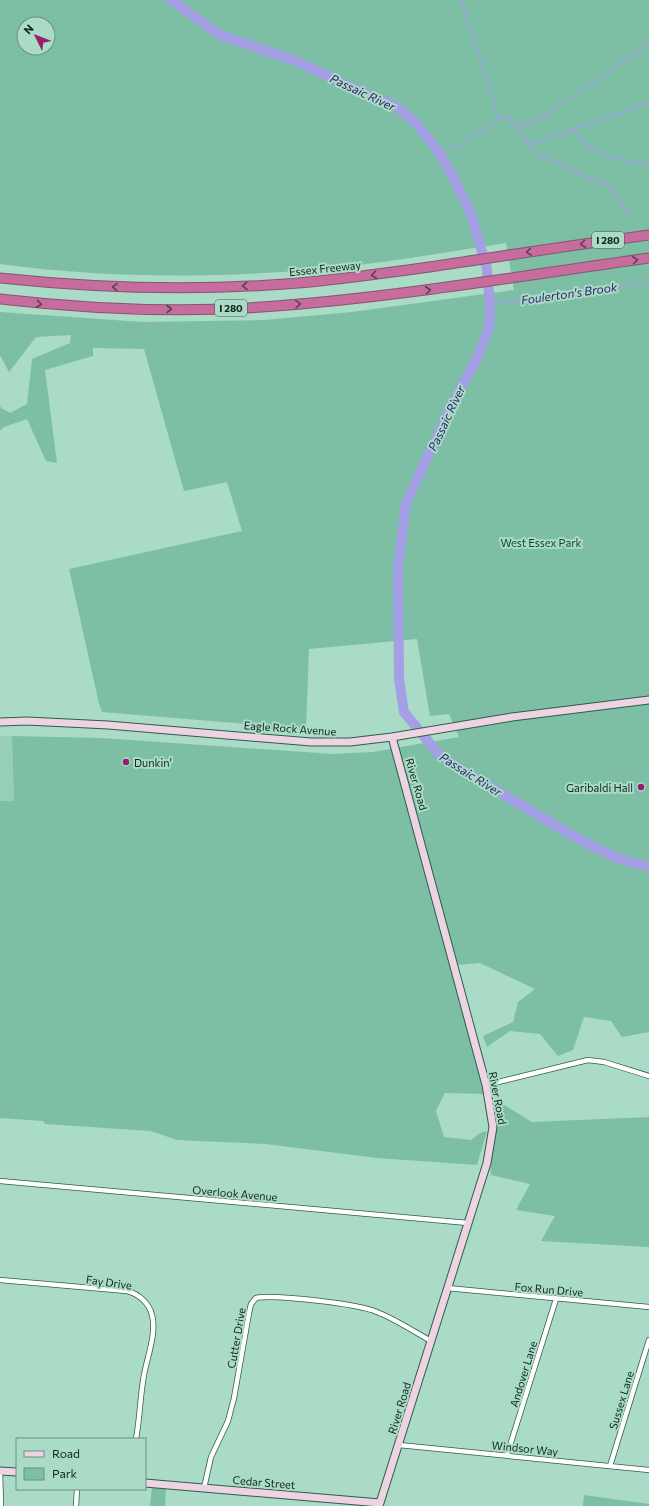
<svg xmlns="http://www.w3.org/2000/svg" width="649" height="1506" font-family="Commissioner,sans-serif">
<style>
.built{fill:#96cfb8}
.green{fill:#7cbfa5;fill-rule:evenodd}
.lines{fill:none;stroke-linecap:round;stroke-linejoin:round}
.stream{stroke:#a59fe5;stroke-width:1.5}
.river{stroke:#a59fe5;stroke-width:10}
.street-casing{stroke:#2d5c4b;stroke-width:6}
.secondary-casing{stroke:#2d5c4b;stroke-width:9}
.highway-casing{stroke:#875471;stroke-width:11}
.street{stroke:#fff;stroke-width:4.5}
.secondary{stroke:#eed3e2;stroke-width:7}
.highway{stroke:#c66d9d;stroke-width:9}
.oneway{stroke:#5a4251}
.poi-dot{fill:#9d1b6e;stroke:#a9dbc6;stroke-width:1.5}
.labels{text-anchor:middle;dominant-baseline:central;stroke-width:4;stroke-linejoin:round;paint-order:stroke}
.shield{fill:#a9dbc6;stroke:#3f5c50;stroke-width:1}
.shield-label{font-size:10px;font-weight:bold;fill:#12251e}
.street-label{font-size:11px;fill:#12251e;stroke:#a9dbc6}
.park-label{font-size:11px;fill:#163f31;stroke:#a9dbc6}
.poi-label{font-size:11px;fill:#12251e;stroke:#a9dbc6;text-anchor:start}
.water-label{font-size:12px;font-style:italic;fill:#311d6d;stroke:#a9dbc6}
</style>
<rect width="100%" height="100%" fill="#a9dbc6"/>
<!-- built -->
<path class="built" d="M 0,736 L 12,736 L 14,802 L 0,801 Z"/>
<!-- green -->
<path class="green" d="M 0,0 L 649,0 L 649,1032 L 622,1037 L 611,1021 L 584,1017 L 573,1050 L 558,1056 L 540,1034 L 510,1031 L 487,1047 L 483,1036 L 513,1022 L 518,1002 L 535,989 L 480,963 L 456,965 L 490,1094 L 445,1093 L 436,1111 L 444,1137 L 471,1140 L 480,1133 L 487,1131 L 477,1165 L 377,1158 L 266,1144 L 177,1140 L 151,1131 L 45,1124 L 43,1121 L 0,1118 L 0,801 L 14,801 L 12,736 L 101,738 L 333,754 L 373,752 L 459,737 L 449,714 L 430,716 L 417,639 L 309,649 L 306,729 L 102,712 L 99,704 L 69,569 L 242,531 L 227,482 L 184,491 L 144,349 L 93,348 L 93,356 L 45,370 L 57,463 L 46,461 L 27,419 L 4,427 L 0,431 L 0,405 L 1,408 L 10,413 L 27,404 L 32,359 L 70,343 L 71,335 L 36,337 L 9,372 L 0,355 L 0,312 L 142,322 L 264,320 L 352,312 L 514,290 L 506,243 C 448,252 390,262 332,268 C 222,278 110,279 0,264 ZM 24,24 L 48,24 L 48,48 L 24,48 Z
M 496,1100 L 532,1122 L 649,1117 L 649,1247 L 541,1241 L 555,1216 L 516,1210 L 530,1184 L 491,1175 L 490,1164 Z
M 152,1487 L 166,1488 L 165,1506 L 150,1506 Z
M 584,1495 L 649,1504 L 649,1506 L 583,1506 Z"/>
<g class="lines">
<!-- stream -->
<path class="stream" d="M 461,0 L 499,118
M 517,127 L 538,119 L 559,106 L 649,44
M 574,130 C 596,159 616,157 649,165
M 528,145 L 649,103
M 438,151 L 459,146 L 503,116 L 509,117 L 532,150 L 543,158 L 558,163 L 586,177 L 606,183 L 632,217
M 490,305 L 578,290 L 649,282"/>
<!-- river -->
<path class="river" d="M 171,0 L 220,35 L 296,61 L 359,91 L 396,106 L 416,123 L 438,151 L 456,182 L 472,217 L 487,269 L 490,305 L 489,328 L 476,360 L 455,398 L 406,503 L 398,568 L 399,679 L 404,712 L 441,757 L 573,836 L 619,859 L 649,867"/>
<defs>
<path id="street" d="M 486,1085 L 588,1060 L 604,1062 L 649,1076
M 0,1181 L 468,1223
M 0,1280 L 127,1291 C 139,1294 149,1303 152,1315 C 157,1332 147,1358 144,1375 C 140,1396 140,1418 136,1439
M 447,1288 L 649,1307
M 399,1445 L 649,1470
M 507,1455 L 556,1299
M 610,1466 L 649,1340
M 0,1471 L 1,1506
M 204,1488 L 211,1457 L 228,1421 L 234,1398 L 249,1313 L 251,1304 L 256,1298 C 274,1294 359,1304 377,1312 C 395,1319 413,1331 431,1341
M 76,1506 L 77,1489"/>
<path id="secondary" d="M 0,722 L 27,721 L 108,725 L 311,742 L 350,742 L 392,737 L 512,717 L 649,700
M 0,1471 L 17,1472
M 145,1483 L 380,1503
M 379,1506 L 487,1163 L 493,1127 L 486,1085 L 392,737"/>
<path id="highway" d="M 0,278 C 95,288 190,291 285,284 C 331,281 376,274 422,268 C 497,257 573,245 649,235
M 0,299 C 87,309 174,313 262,307 C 392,298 520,276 649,258"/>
</defs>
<!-- street casing -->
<use href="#street" class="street-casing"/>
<!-- secondary casing -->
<use href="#secondary" class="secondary-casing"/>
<!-- highway casing -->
<use href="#highway" class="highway-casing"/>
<!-- street -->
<use href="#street" class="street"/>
<!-- secondary -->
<use href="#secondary" class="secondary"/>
<!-- highway -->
<use href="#highway" class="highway"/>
</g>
<!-- one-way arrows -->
<defs><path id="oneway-chevron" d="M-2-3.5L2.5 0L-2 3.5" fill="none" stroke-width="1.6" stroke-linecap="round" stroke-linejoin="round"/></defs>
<g class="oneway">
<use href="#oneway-chevron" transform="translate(583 244) rotate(172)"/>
<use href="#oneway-chevron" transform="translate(529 252) rotate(171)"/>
<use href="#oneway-chevron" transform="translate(635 260) rotate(-8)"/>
<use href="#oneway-chevron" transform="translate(374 275) rotate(173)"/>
<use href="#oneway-chevron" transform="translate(245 286) rotate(177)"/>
<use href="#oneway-chevron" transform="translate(115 287) rotate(-178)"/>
<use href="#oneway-chevron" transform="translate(428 290) rotate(-7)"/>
<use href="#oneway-chevron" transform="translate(39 304) rotate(6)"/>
<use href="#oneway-chevron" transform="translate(298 304) rotate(-4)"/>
<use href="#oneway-chevron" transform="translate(169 309)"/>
</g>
<!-- markers -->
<g class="poi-dot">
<circle cx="126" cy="762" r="4"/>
<circle cx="641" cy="787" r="4"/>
</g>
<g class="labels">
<!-- shield labels -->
<g class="shield">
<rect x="592" y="232" width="32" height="16" rx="3"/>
<rect x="215" y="300" width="32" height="16" rx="3"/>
</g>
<g class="shield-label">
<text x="608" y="240">I 280</text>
<text x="231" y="308">I 280</text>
</g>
<!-- street labels -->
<g class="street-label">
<text transform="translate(325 268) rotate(-6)">Essex Freeway</text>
<text transform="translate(290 728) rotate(4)">Eagle Rock Avenue</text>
<text transform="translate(417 784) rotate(74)">River Road</text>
<text transform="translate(498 1098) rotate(79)">River Road</text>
<text transform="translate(235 1193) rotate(5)">Overlook Avenue</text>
<text transform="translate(109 1282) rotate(8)">Fay Drive</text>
<text transform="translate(549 1289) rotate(5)">Fox Run Drive</text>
<text transform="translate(236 1338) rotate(-80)">Cutter Drive</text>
<text transform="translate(523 1374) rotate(-73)">Andover Lane</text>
<text transform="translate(621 1400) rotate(-73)">Sussex Lane</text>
<text transform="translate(399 1408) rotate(-73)">River Road</text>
<text transform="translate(525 1448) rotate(6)">Windsor Way</text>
<text transform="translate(264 1482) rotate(5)">Cedar Street</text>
</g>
<!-- park labels -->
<g class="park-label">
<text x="541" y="542">West Essex Park</text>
</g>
<!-- poi labels -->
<g class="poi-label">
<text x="134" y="762">Dunkin'</text>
<text x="633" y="787" text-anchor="end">Garibaldi Hall</text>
</g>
<!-- water labels -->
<g class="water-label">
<text transform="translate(363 92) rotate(25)">Passaic River</text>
<text transform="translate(569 293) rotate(-8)">Foulerton's Brook</text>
<text transform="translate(446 418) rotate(-65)">Passaic River</text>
<text transform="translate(471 774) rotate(32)">Passaic River</text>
</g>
</g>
<!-- legend -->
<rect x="16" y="1438" width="130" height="52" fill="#a9dbc6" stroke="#6d9283"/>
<rect x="24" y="1451" width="20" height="6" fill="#eed3e2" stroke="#6d9283"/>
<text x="52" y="1458" font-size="12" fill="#12251e">Road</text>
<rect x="24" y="1468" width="20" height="12" fill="#7cbfa5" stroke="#6d9283"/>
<text x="52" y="1478" font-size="12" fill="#12251e">Park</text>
<!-- north arrow -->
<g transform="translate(36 36) rotate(313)"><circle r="19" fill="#a9dbc6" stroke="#6d9283"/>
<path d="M0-3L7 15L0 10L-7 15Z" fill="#9d1b6e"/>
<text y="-6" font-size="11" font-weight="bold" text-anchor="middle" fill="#12251e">N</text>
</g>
</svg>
